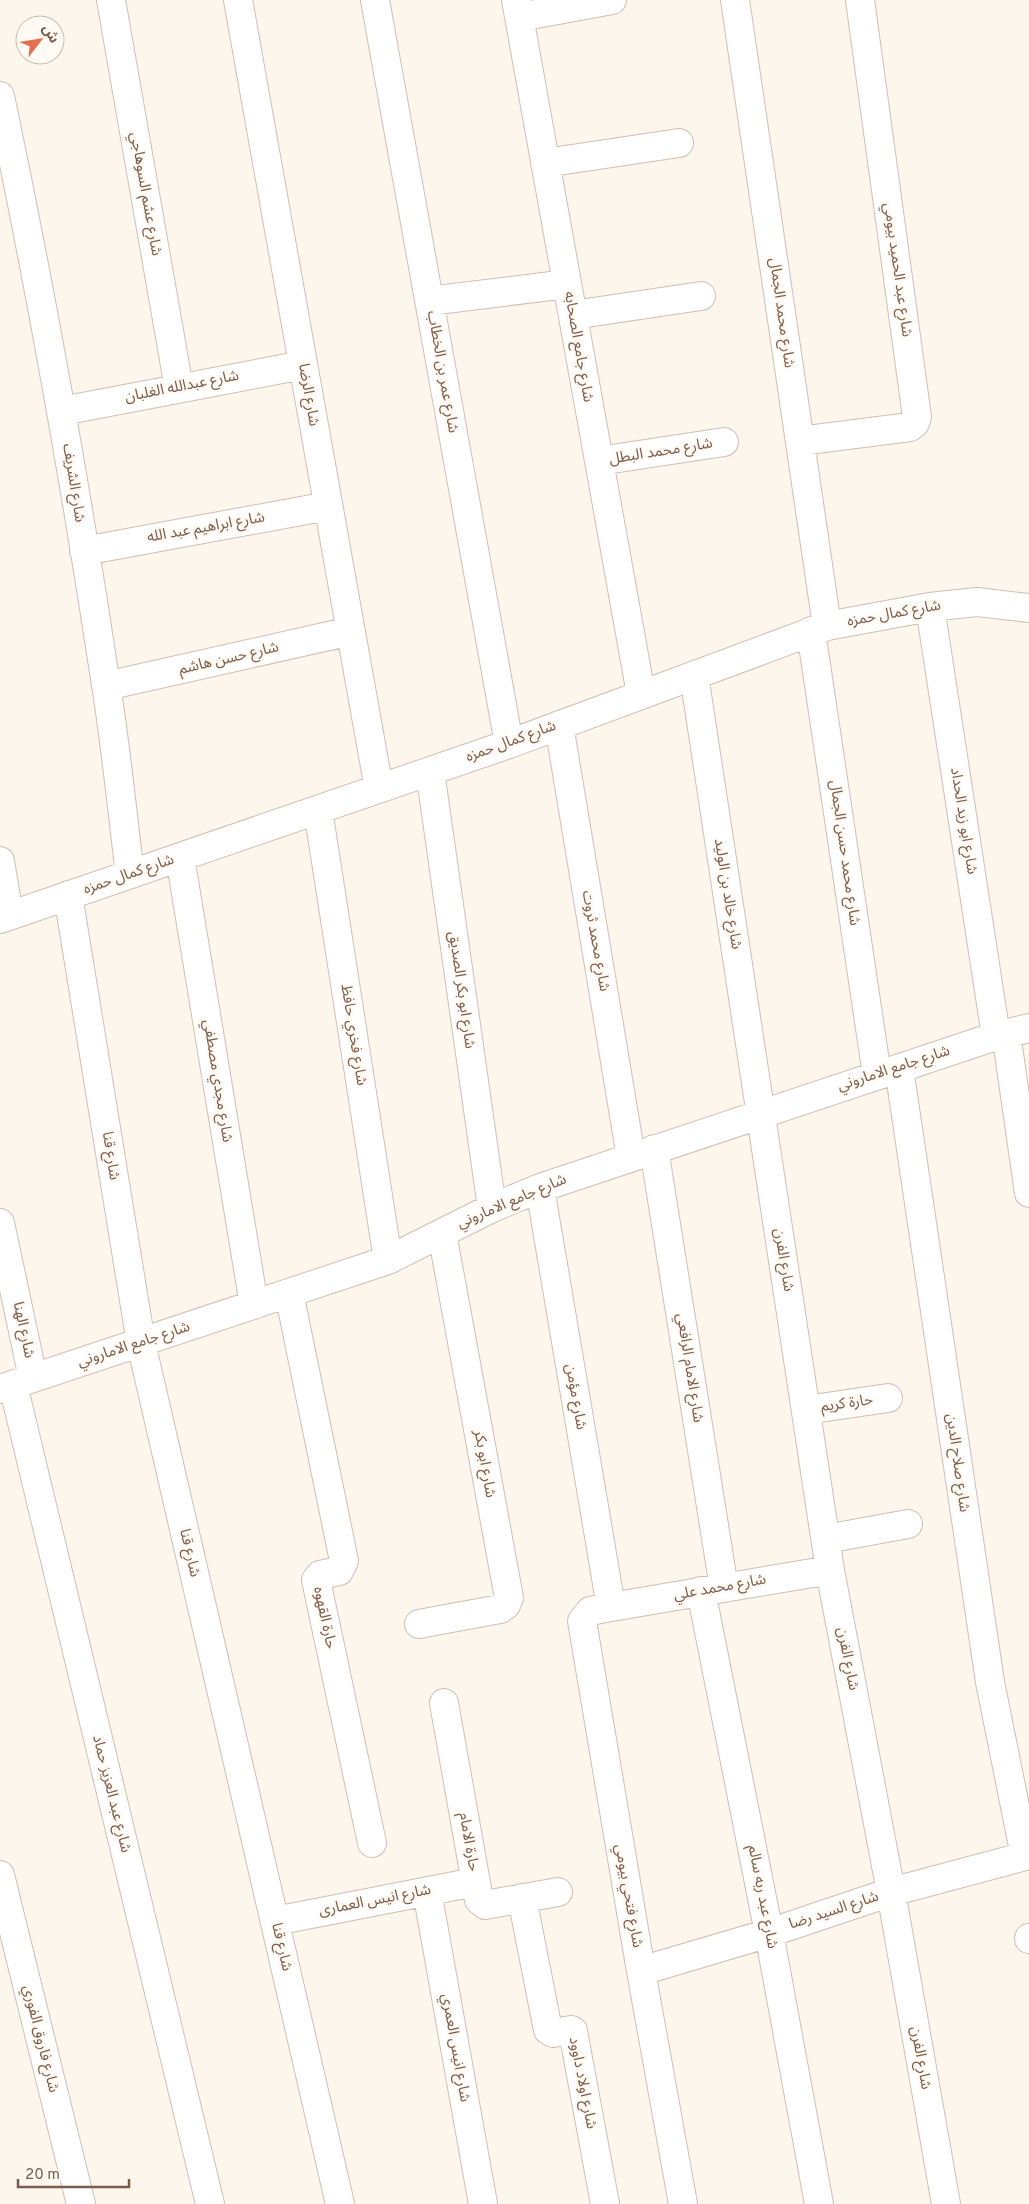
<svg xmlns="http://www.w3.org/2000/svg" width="1029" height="2204" font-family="Overpass,'Noto Sans Arabic',sans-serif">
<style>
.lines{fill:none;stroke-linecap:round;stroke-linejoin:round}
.minor-casing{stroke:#d1beb0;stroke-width:30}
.minor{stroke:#fff;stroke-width:28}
.labels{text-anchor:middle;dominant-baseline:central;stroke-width:5;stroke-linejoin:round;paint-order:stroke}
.street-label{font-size:15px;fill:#7a5c4d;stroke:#fffaf3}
</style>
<rect width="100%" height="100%" fill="#fdf6ec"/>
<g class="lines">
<defs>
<path id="minor" d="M 111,0 L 179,388
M 238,0 L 379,789
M 375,0 L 509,744
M 516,0 L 641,694
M 735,0 L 827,626
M 520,17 L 612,0
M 0,96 C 41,291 76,487 106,685 C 116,747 122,811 130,874
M 545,163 L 679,143
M 429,301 L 567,284
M 573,315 L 701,296
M 62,411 L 303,365
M 800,441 L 910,427 L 915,423 L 917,417 L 860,0
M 599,461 L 724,442
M 84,551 L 328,506
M 930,607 L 996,1036
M 811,631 L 877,1075
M 694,675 L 830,1570 L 891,1892 L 946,2204
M 106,686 L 351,631
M 559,725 L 631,1157
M 430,771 L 492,1208
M 318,810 L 388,1260
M 180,857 L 254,1305
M 0,861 L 9,916
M 68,895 L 141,1343 L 340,2204
M 0,919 L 509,744 L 827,626 L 930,607 L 977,602 L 1029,608
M 1006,1033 L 1029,1193
M 899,1068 L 990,1682 L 1025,1856
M 654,1149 L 724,1588
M 540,1188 L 611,1607
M 0,1223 L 33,1378
M 289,1293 L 344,1561 L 339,1571 L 320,1575 L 316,1580 L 372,1843
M 13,1385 L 210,2204
M 0,1389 L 388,1260 L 492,1208 L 540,1188 L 996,1036 L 1029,1028
M 806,1410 L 888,1398
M 826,1539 L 908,1524
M 701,1591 L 769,1933 L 819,2204
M 419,1624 L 500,1609 L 506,1605 L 509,1598 L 442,1233
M 444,1703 L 479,1900 L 485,1905 L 558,1892
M 0,1875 L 81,2204
M 427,1891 L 483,2204
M 522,1898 L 548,2030 L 553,2033 L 571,2030 L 573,2031 L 605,2204
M 275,1921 L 475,1882
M 1029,1938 L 1029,1939
M 641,1971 L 769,1933 L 891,1892 L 1029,1855
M 683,2204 L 641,1971 L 582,1621 L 590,1611 L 611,1607 L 830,1570"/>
</defs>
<!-- minor casing -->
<use href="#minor" class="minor-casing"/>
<!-- minor -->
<use href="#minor" class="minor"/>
</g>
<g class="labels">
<!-- street labels -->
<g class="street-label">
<text transform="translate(145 194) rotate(80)">شارع عشم السوهاجي</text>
<text transform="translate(897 270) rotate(82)">شارع عبد الحميد بيومي</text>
<text transform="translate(781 313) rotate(82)">شارع محمد الجمال</text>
<text transform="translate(578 347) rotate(80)">شارع جامع الصحابه</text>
<text transform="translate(442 372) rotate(80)">شارع عمر بن الخطاب</text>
<text transform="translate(182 387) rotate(-11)">شارع عبدالله الغلبان</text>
<text transform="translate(308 395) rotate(80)">شارع الرضا</text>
<text transform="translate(661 452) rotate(-9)">شارع محمد البطل</text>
<text transform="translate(73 483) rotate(81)">شارع الشريف</text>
<text transform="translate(206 528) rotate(-10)">شارع ابراهيم عبد الله</text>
<text transform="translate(894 614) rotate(-10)">شارع كمال حمزه</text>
<text transform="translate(229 659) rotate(-13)">شارع حسن هاشم</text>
<text transform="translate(511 742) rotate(-20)">شارع كمال حمزه</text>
<text transform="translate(963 821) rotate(81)">شارع ابو زيد الحداد</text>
<text transform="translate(844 853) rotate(82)">شارع محمد حسن الجمال</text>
<text transform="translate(129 875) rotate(-19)">شارع كمال حمزه</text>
<text transform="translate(727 894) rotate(81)">شارع خالد بن الوليد</text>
<text transform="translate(595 941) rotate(80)">شارع محمد ثروت</text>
<text transform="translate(461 990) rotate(82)">شارع ابو بكر الصديق</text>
<text transform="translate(353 1035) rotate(81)">شارع فخري حافظ</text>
<text transform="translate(894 1069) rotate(-18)">شارع جامع الاماروني</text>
<text transform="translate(217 1081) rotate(81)">شارع مجدي مصطفي</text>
<text transform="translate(110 1156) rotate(81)">شارع قنا</text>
<text transform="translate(512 1202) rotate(-23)">شارع جامع الاماروني</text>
<text transform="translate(783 1260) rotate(81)">شارع الفرن</text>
<text transform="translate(23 1330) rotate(78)">شارع الهنا</text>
<text transform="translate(134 1345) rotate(-18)">شارع جامع الاماروني</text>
<text transform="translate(689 1368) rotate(81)">شارع الامام الرافعي</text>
<text transform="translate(575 1397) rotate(80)">شارع مؤمن</text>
<text transform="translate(847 1404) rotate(-8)">حارة كريم</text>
<text transform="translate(957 1463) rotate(82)">شارع صلاح الدين</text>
<text transform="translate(484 1464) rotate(80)">شارع ابو بكر</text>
<text transform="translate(189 1553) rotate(77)">شارع قنا</text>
<text transform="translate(720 1588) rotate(-10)">شارع محمد علي</text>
<text transform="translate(324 1618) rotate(78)">حارة القهوه</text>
<text transform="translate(847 1659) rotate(79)">شارع الفرن</text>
<text transform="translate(111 1794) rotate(76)">شارع عبد العزيز حماد</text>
<text transform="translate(468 1842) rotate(80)">حارة الامام</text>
<text transform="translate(628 1896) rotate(80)">شارع فتحي بيومي</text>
<text transform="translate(762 1897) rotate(79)">شارع عبد ربه سالم</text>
<text transform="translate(375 1901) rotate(-11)">شارع انيس العمارى</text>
<text transform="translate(834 1911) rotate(-18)">شارع السيد رضا</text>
<text transform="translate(281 1947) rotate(77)">شارع قنا</text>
<text transform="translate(40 2039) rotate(76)">شارع فاروق الفوري</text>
<text transform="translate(455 2048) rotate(80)">شارع انيس العمري</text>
<text transform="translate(920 2058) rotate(80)">شارع الفرن</text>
<text transform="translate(582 2083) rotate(79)">شارع اولاد داوود</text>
</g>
</g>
<!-- north arrow -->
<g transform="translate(40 40) rotate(59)"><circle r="24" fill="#fffaf3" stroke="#cabbb1"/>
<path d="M0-4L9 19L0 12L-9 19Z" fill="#e76f51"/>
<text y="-8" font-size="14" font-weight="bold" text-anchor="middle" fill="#7a5c4d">ش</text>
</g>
<!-- scale -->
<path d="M18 2179v8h111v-8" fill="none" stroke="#7a5c4d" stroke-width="2.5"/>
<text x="25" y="2179" font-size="15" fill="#7a5c4d" stroke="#fffaf3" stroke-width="4" paint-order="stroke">20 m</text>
</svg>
